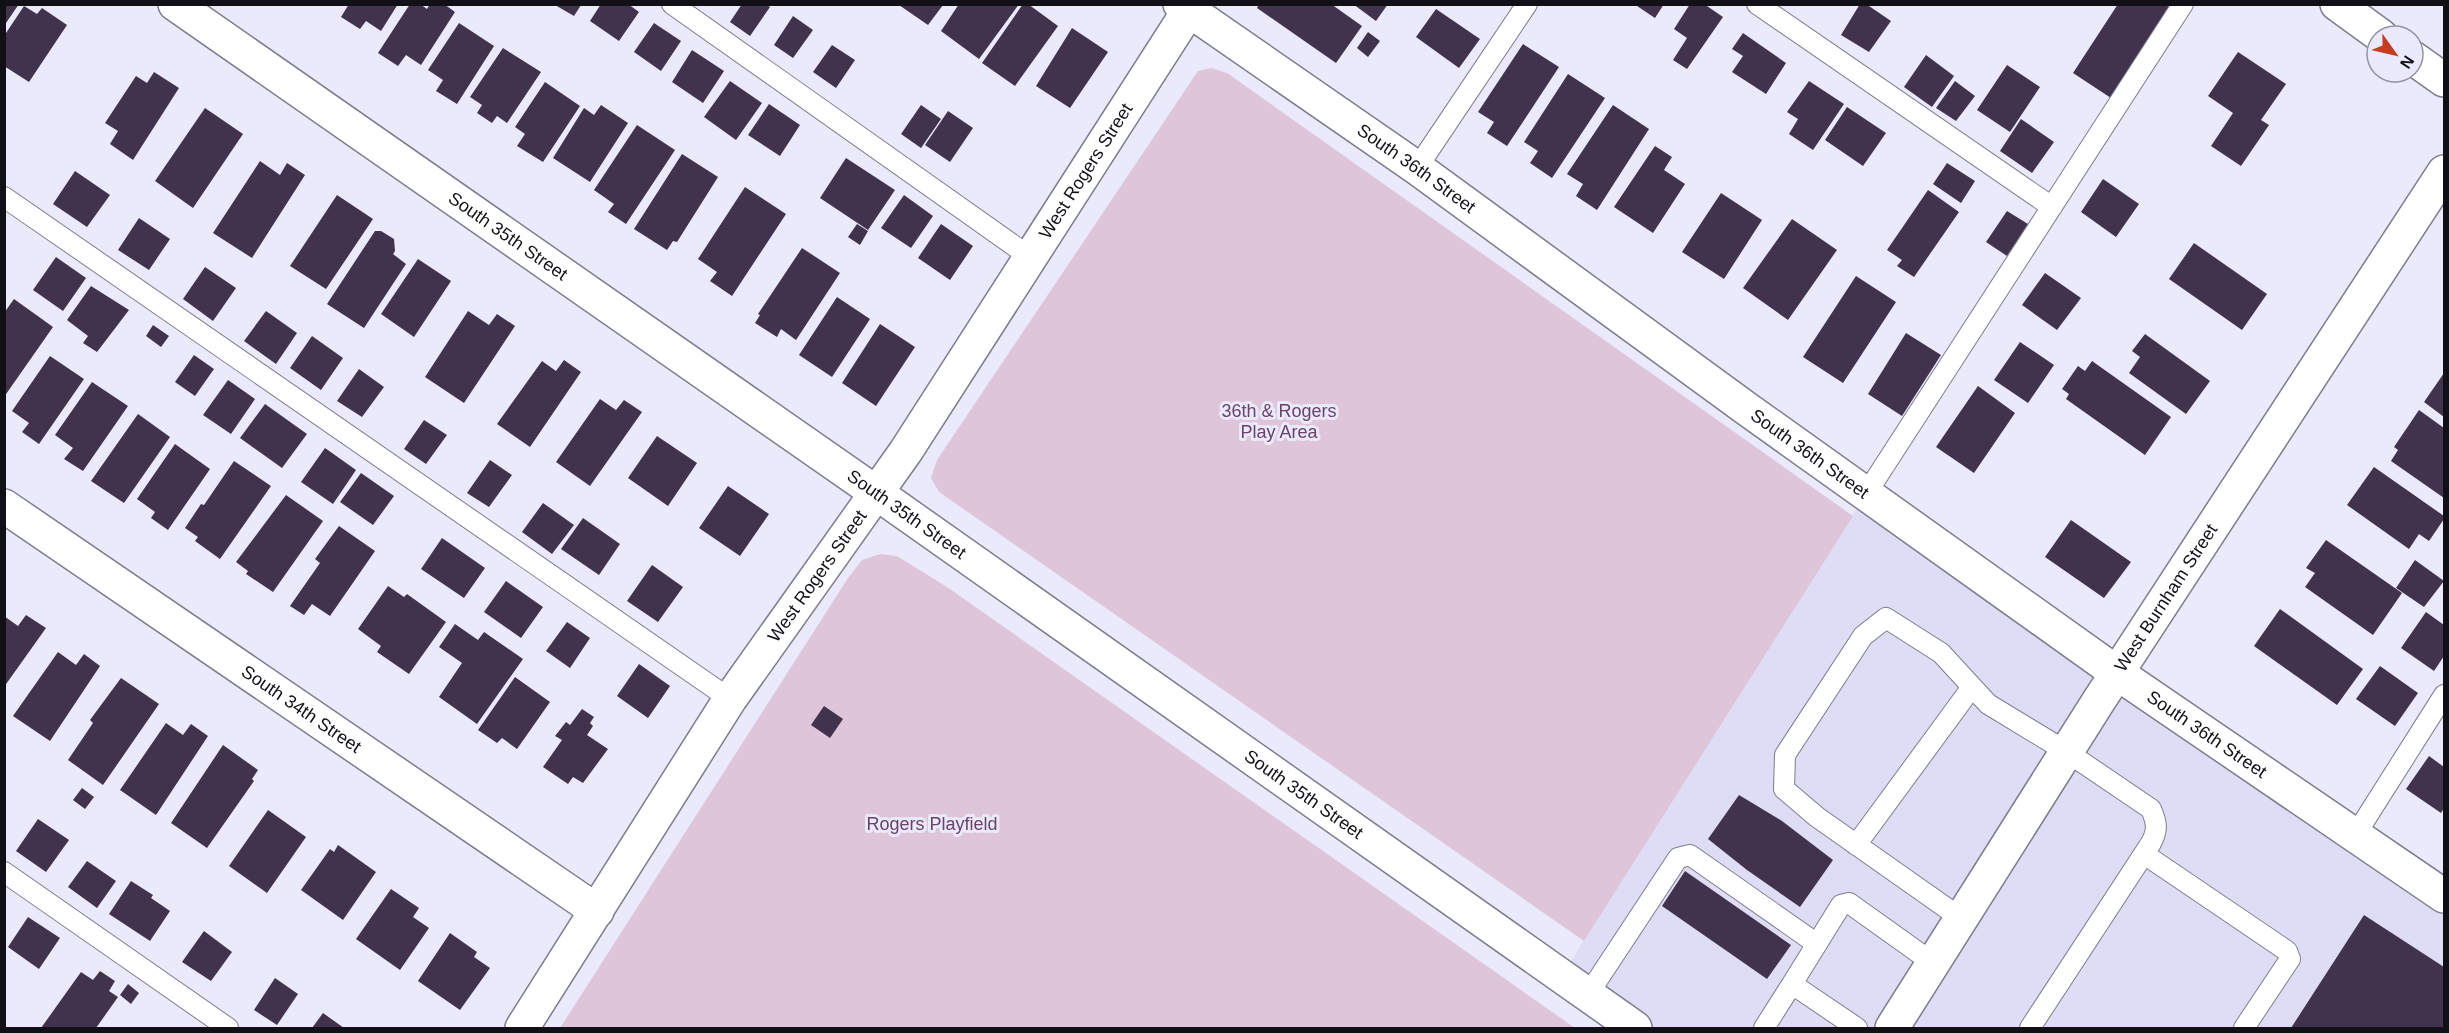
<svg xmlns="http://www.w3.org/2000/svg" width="2449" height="1033" font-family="Arial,sans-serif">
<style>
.built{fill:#deddf5}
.green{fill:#dec5da}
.building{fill:#41334d}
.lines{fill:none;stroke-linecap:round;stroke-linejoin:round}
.lane-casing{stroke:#7d7c8c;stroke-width:22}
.street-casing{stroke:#7d7c8c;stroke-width:36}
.secondary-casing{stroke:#7d7c8c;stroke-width:36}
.lane{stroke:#fff;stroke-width:20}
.street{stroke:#fff;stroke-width:33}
.secondary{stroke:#fff;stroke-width:33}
.labels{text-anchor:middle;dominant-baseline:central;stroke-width:6;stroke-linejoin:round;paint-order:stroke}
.street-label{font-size:18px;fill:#111016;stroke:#ebeafc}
.park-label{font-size:18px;fill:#6b4368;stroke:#ebeafc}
</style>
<rect width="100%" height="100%" fill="#ebeafc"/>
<!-- built -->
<path class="built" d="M 1866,494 L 2444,896 L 2444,1028 L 1635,1028 L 1561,977 Z"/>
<!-- green -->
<path class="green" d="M 1211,68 L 1227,73 L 1853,516 L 1584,941 L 939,492 L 931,478 L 937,460 L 1198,71 Z
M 880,554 L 897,556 L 947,587 L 1575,1028 L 560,1028 L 848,578 L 862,560 Z"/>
<!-- building -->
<path class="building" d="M 4,4 L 19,4 L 4,26 Z
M 349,4 L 398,4 L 381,31 L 366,21 L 360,29 L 341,17 Z
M 410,4 L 420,4 L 427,9 L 430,4 L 444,4 L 455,12 L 421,65 L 406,55 L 398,66 L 378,53 Z
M 601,4 L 628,4 L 639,12 L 619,41 L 590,21 Z
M 742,4 L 766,4 L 770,7 L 750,36 L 730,22 Z
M 959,4 L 1019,4 L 979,59 L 941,31 Z
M 1023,4 L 1028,4 L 1058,26 L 1015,86 L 982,63 Z
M 1259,4 L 1331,4 L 1362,26 L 1336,63 L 1257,8 Z
M 1353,4 L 1388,4 L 1376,21 Z
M 1634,4 L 1664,4 L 1655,18 Z
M 1690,4 L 1704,4 L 1723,17 L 1687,69 L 1673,60 L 1687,38 L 1674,29 Z
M 1860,4 L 1866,4 L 1891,21 L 1869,52 L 1841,35 Z
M 2118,4 L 2171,4 L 2111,98 L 2073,73 Z
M 555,5 L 581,5 L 574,16 Z
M 899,5 L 943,5 L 928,25 Z
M 24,6 L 37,14 L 42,8 L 67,25 L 29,82 L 4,66 L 4,36 Z
M 1436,9 L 1480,39 L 1459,68 L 1416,37 Z
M 793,16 L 813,30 L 793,58 L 774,45 Z
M 459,23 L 494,46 L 457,104 L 436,91 L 443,80 L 428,70 Z
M 654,23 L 681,41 L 661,71 L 634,52 Z
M 1072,28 L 1108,52 L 1070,108 L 1036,86 Z
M 1368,32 L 1380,41 L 1368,57 L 1357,48 Z
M 1743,33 L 1786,63 L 1766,94 L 1732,72 L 1743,56 L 1732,49 Z
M 1523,44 L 1559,67 L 1507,146 L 1487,133 L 1494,122 L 1478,112 Z
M 832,45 L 855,60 L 836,88 L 813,72 Z
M 503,48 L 541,72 L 507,123 L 497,116 L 492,123 L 477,113 L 482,105 L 470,97 Z
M 692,50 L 724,71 L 703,103 L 672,82 Z
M 2238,52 L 2286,84 L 2261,120 L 2269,125 L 2241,166 L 2211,146 L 2233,113 L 2208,96 Z
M 1926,55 L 1954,76 L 1932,107 L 1904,87 Z
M 2007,65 L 2040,87 L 2010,132 L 1977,110 Z
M 154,72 L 179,88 L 133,160 L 110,144 L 118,131 L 105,123 L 136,76 L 147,83 Z
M 1568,74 L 1605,98 L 1552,178 L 1530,163 L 1538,151 L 1524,142 Z
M 730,81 L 762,103 L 736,140 L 704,117 Z
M 1809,81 L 1844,104 L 1813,150 L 1789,134 L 1798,119 L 1787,112 Z
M 1955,81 L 1975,96 L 1956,121 L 1936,108 Z
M 545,82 L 580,106 L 543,162 L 517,146 L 525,134 L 515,127 Z
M 769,104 L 800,125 L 780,156 L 748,135 Z
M 601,105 L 628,123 L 590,182 L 553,158 L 584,108 L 594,115 Z
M 921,105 L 941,119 L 921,148 L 901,134 Z
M 1613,105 L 1649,129 L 1597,210 L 1576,196 L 1583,184 L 1567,174 Z
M 1847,107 L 1886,133 L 1863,166 L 1825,140 Z
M 205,108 L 243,134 L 193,208 L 155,181 Z
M 948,111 L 973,128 L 950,162 L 925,145 Z
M 2021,119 L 2054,142 L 2032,173 L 2000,151 Z
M 637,125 L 675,150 L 626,224 L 608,212 L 614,204 L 594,190 Z
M 1655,146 L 1672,157 L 1664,170 L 1685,184 L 1653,233 L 1614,207 Z
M 682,154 L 718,177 L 677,242 L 673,241 L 667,250 L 634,229 Z
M 846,158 L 895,190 L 868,230 L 820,198 Z
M 260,161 L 280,175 L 287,163 L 305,175 L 252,258 L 213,233 Z
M 1947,163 L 1975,181 L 1961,203 L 1933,184 Z
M 75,171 L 110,195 L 87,227 L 53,204 Z
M 2103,179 L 2139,204 L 2116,237 L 2081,212 Z
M 745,187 L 786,214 L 732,296 L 710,281 L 717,272 L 698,259 Z
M 1928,190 L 1959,212 L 1914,277 L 1897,266 L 1902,260 L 1887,250 Z
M 1721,193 L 1762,220 L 1724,279 L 1682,252 Z
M 337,195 L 373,219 L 326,289 L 290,266 Z
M 904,195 L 933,216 L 911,248 L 881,228 Z
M 2007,211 L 2028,224 L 2007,256 L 1986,242 Z
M 139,218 L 170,239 L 149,270 L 118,250 Z
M 1792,219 L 1837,250 L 1788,320 L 1743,288 Z
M 857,224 L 868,231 L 860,245 L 848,237 Z
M 941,224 L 973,246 L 950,280 L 918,258 Z
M 375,231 L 381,231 L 394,239 L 395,251 L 393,254 L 406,264 L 364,328 L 327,304 Z
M 2194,243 L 2267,294 L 2242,330 L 2169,279 Z
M 802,248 L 840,273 L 796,340 L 781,329 L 777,337 L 755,323 L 760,315 L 758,314 Z
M 56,257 L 86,278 L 63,311 L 33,290 Z
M 418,259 L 451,281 L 414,337 L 381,314 Z
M 205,267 L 236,288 L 213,321 L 183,299 Z
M 2045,273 L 2081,298 L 2057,330 L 2022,305 Z
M 1856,276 L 1896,302 L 1843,383 L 1803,357 Z
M 91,286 L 129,310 L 97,352 L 83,343 L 88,336 L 67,320 Z
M 837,297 L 870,319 L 832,377 L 799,355 Z
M 14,299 L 53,327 L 4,397 L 4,313 Z
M 266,311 L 297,333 L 276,364 L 244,341 Z
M 468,311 L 489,325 L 497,314 L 515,326 L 464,403 L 425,377 Z
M 880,324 L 915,347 L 876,406 L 842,383 Z
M 153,325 L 169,336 L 161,347 L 146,336 Z
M 1906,333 L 1941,355 L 1902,416 L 1868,394 Z
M 2145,334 L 2210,381 L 2186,414 L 2129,373 L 2140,357 L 2132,351 Z
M 312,336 L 343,358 L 321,390 L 290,368 Z
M 2020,342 L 2054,365 L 2028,403 L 1994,380 Z
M 194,355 L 214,369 L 195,396 L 175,382 Z
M 50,356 L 84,379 L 39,444 L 22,432 L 29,423 L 12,411 Z
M 564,360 L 581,372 L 530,447 L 497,424 L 542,361 L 556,371 Z
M 2092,361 L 2171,417 L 2145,455 L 2066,399 L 2069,394 L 2062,389 L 2078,366 L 2085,371 Z
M 359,369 L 384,387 L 362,417 L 337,401 Z
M 2444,373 L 2444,417 L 2424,402 Z
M 228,380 L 255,399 L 231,434 L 203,415 Z
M 92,382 L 128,406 L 83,471 L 64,459 L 73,448 L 55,435 Z
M 1978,386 L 2015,413 L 1974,473 L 1936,447 Z
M 600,399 L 616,410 L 624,400 L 642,412 L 590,486 L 556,462 Z
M 265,404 L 307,434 L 282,468 L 240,438 Z
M 2419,410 L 2444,428 L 2444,498 L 2391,461 L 2398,450 L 2394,447 Z
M 138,414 L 170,437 L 124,503 L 91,481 Z
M 424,420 L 447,435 L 426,464 L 404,449 Z
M 657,436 L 697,463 L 668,506 L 628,478 Z
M 175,444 L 210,469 L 168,530 L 151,518 L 155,512 L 137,499 Z
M 325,448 L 356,470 L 333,504 L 301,482 Z
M 490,460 L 512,475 L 489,507 L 467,493 Z
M 234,461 L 271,486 L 220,559 L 195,541 L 198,537 L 185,528 L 201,504 L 204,505 Z
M 2374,467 L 2444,516 L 2444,519 L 2429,541 L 2419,534 L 2409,549 L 2347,505 Z
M 361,473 L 394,496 L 373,525 L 340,502 Z
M 728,486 L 769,514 L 740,556 L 699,528 Z
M 286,495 L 323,521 L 273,592 L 246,574 L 248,571 L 236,562 Z
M 543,503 L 574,525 L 552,554 L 522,532 Z
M 583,518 L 620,544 L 599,575 L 561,549 Z
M 2071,520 L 2131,562 L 2104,598 L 2045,557 Z
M 339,526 L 375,551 L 330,616 L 312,604 L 304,615 L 290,606 L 320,563 L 315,559 Z
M 442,538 L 485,568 L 464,598 L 421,569 Z
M 2326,540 L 2402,593 L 2373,635 L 2305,587 L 2315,573 L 2306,568 Z
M 2415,560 L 2444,581 L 2424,607 L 2396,588 Z
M 652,565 L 683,587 L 658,622 L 627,601 Z
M 506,581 L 543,607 L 521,638 L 484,612 Z
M 388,586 L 404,597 L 407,594 L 446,622 L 409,674 L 377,652 L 381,646 L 358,629 Z
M 2280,609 L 2363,669 L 2337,705 L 2254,646 Z
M 2426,612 L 2444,625 L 2444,656 L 2434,671 L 2401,648 Z
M 26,615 L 46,628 L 4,687 L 4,616 L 18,626 Z
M 567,622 L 590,638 L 570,668 L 546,651 Z
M 455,624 L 478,640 L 484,632 L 523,659 L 477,724 L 439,697 L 462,663 L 439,647 Z
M 58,652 L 76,665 L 84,654 L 100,666 L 50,741 L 13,716 Z
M 639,664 L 670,686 L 648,718 L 617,696 Z
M 2380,666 L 2418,693 L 2395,726 L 2356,699 Z
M 515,677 L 550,702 L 517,749 L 502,738 L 497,743 L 478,730 Z
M 121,678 L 159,704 L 103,785 L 68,760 L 93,723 L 90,720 Z
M 824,706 L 843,719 L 830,738 L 811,725 Z
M 582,709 L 594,717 L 590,723 L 593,726 L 587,735 L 608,749 L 583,783 L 573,777 L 568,784 L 543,767 L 562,740 L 555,736 L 566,722 L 570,725 Z
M 166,723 L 183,735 L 191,724 L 208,736 L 156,815 L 120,790 Z
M 223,745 L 258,770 L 252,779 L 254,781 L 207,848 L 171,823 Z
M 2429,756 L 2444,767 L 2444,808 L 2441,813 L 2406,789 Z
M 82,788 L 94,797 L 85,809 L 73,800 Z
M 1739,795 L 1782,821 L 1833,860 L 1800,907 L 1747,870 L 1708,839 Z
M 268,810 L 306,837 L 267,893 L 229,866 Z
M 38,819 L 69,840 L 46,872 L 16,851 Z
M 338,845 L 376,872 L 343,920 L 301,890 L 330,849 L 334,852 Z
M 87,861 L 116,881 L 97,908 L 68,887 Z
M 1685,871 L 1791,945 L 1767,979 L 1662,906 Z
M 131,881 L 153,895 L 151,898 L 170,911 L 150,941 L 109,914 Z
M 391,889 L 419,908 L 413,917 L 429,928 L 400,970 L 356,939 Z
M 2364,915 L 2444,967 L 2444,1028 L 2291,1028 Z
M 28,917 L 60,938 L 39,969 L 8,947 Z
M 204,931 L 232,952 L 211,981 L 182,962 Z
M 450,933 L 477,952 L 474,957 L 490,968 L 460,1010 L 418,981 Z
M 100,971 L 115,981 L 109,991 L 118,997 L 96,1028 L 41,1028 L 81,972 L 93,980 Z
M 275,978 L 298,994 L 277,1025 L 254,1010 Z
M 128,984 L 139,993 L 131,1004 L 120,995 Z
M 323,1013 L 344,1028 L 312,1028 Z"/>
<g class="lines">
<defs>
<path id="lane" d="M 672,4 L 1030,257
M 1757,4 L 2052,207
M 1417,168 L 1527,4
M 4,197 L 730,699
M 1866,494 L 2183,4
M 2356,834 L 2444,695
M 1856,845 L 1972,687
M 2144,854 L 2287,951 L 2290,959 L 2244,1028
M 4,872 L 228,1028
M 1962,919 L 1817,817 L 1784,789 L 1785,755 L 1863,636 L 1886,618 L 1941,653 L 1988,704 L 2067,752 L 2151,809 C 2157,823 2158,830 2151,843 L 2030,1028
M 1587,996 L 1678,858 L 1690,855 L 1817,944
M 1764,1028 L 1792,984
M 1857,1028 L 1792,984 L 1841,905 L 1849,903 L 1933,963"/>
<g id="street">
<path id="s1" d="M 1180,4 L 1417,168 L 1747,409 L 2117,673 L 2444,896"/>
<path d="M 2337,4 L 2381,36"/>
<path d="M 2413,58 L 2444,80"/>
<path id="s2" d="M 4,506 L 597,911"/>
<path id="s3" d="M 522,1028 L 730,699 L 906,451 L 1193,4"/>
</g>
<g id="secondary">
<path id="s4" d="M 175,4 L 878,494 L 1635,1028"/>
<path id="s5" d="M 1892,1028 L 2098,702 L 2444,172"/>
</g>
</defs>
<!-- lane casing -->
<use href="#lane" class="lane-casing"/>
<!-- street casing -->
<use href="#street" class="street-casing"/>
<!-- secondary casing -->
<use href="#secondary" class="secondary-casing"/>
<!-- lane -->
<use href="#lane" class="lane"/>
<!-- street -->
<use href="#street" class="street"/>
<!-- secondary -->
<use href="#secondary" class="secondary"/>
</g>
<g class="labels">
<!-- street labels -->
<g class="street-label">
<text stroke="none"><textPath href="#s1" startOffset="288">South 36th Street</textPath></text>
<text stroke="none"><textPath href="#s3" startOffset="1026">West Rogers Street</textPath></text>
<text stroke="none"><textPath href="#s4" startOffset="406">South 35th Street</textPath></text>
<text stroke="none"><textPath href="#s1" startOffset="774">South 36th Street</textPath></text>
<text stroke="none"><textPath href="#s4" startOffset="892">South 35th Street</textPath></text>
<text stroke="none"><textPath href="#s3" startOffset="540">West Rogers Street</textPath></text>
<text stroke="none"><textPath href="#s5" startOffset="510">West Burnham Street</textPath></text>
<text stroke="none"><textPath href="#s2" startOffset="360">South 34th Street</textPath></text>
<text stroke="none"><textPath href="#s1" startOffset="1260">South 36th Street</textPath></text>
<text stroke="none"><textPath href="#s4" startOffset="1378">South 35th Street</textPath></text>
</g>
<!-- park labels -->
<g class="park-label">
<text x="1279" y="411">36th &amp; Rogers<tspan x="1279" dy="21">Play Area</tspan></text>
<text x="932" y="824">Rogers Playfield</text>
</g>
</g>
<!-- border -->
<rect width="2449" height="1033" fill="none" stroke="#111016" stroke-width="12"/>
<!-- north arrow -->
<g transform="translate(2395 54) rotate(124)"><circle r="28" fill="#ebeafc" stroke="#9493a0" stroke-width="1.5"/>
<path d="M0-4.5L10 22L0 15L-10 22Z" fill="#c73d21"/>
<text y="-9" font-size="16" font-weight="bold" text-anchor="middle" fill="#111016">N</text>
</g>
</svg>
